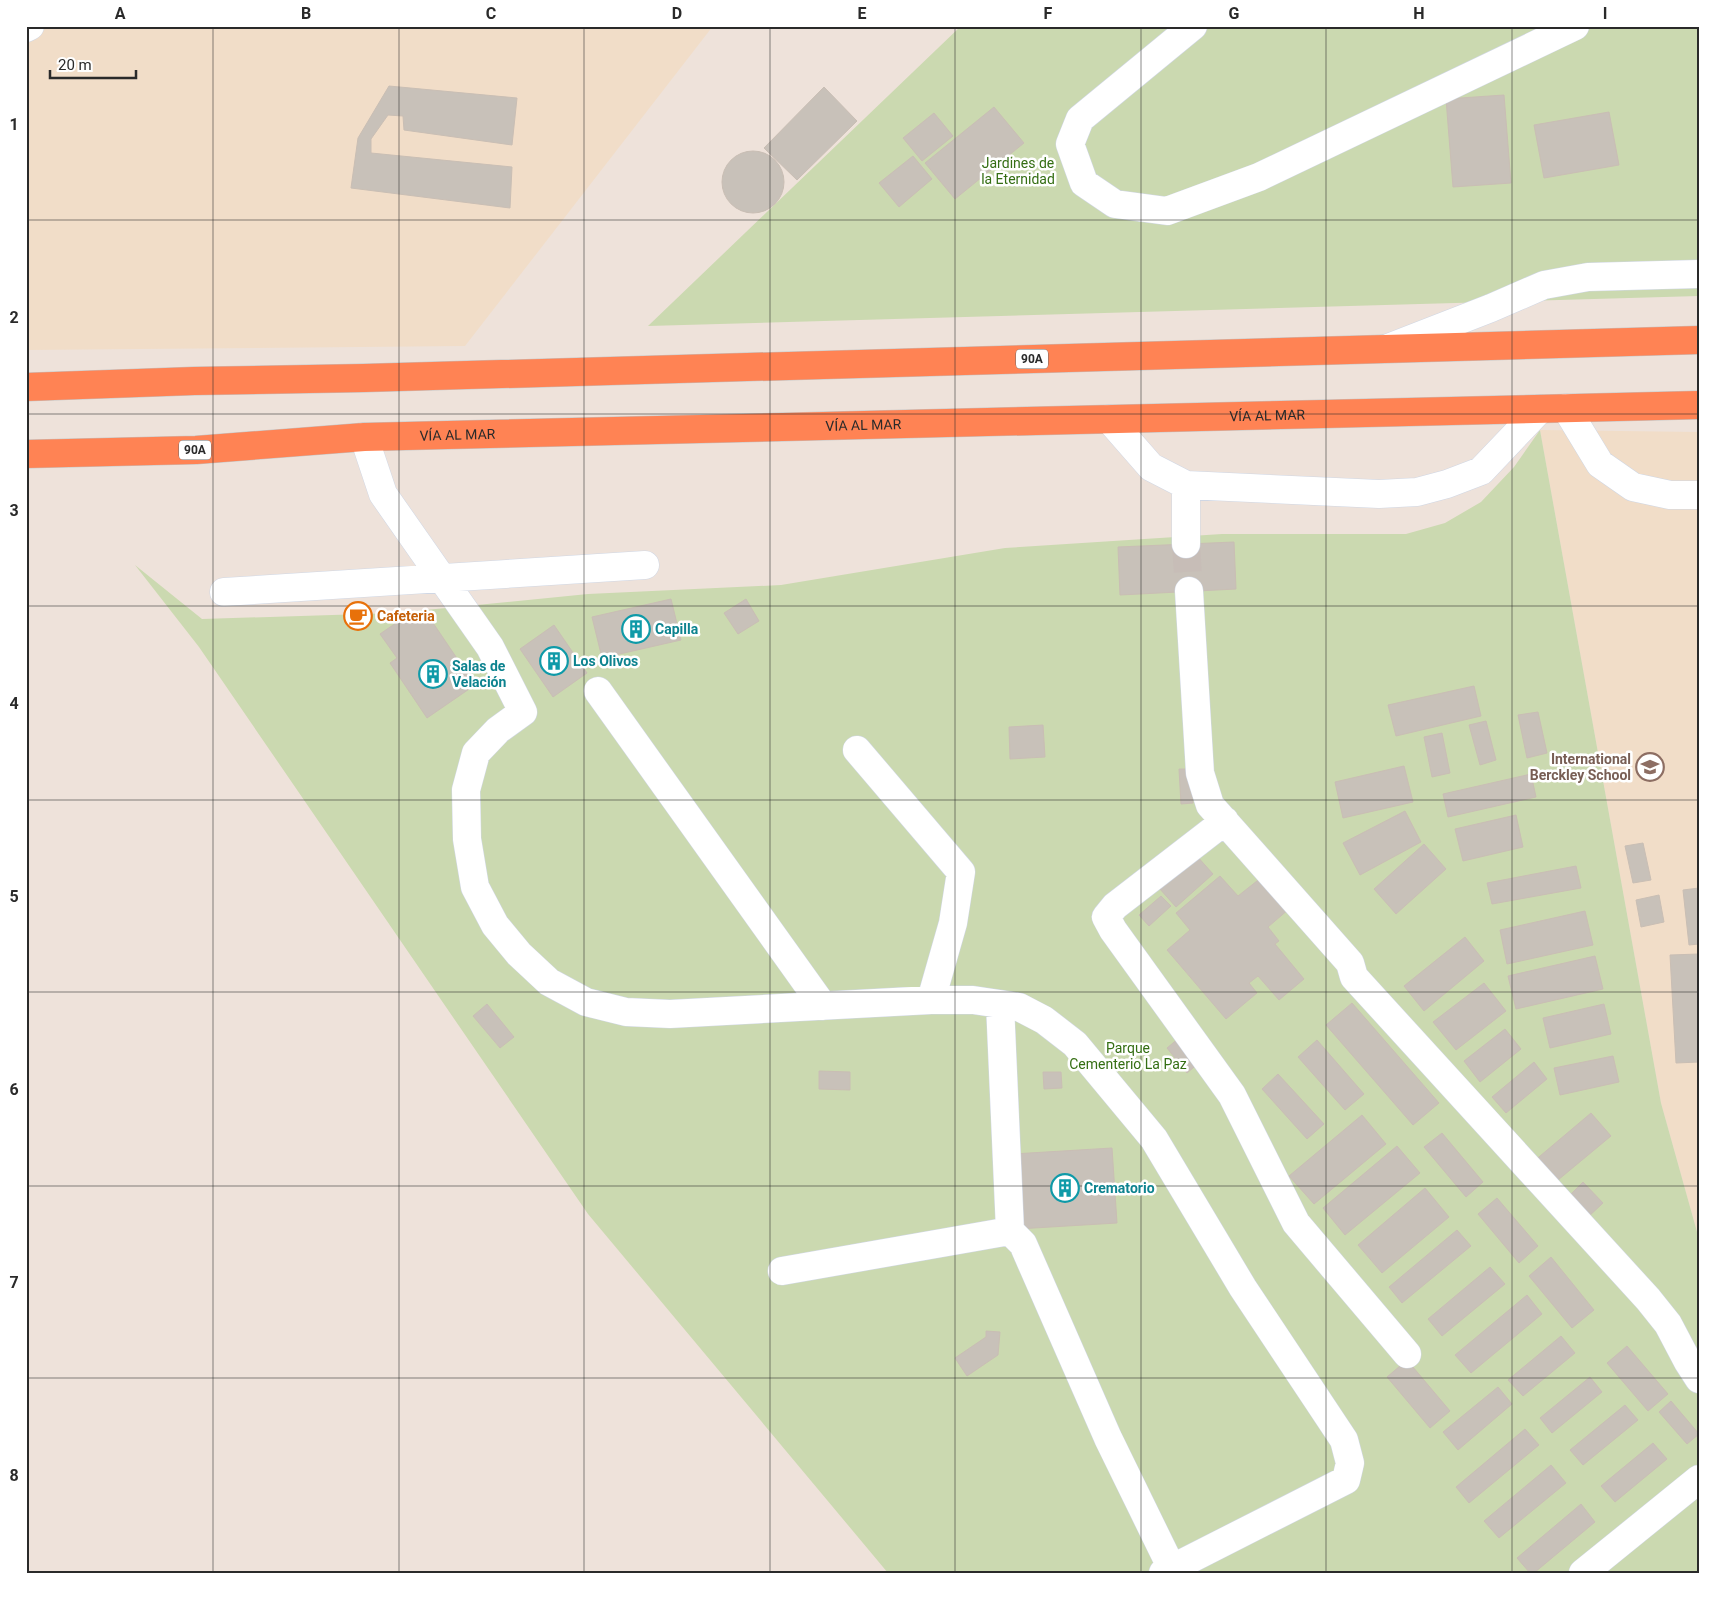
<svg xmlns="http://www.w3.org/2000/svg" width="1725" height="1599" font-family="Roboto,sans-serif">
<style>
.education{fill:#f1ddc8}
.cemetery{fill:#cbd9b0}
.building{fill:#c8c1b9;stroke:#c9beb4}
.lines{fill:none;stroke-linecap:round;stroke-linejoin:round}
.minor-tunnel{stroke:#c7bdb7;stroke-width:28;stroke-dasharray:28 14;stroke-linecap:butt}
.minor-casing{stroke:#d0d7e4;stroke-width:29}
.highway-casing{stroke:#c3c3c3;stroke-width:29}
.minor{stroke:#fff;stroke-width:28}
.highway{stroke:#ff8354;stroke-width:28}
.grid{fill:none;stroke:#2a2a2a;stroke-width:1;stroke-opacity:0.55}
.labels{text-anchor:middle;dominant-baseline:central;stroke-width:5;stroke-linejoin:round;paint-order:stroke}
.shield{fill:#fff;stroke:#6a6a6a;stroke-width:1}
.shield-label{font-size:12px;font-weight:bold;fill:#2a2a2a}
.park-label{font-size:14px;fill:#346e13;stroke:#fff}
.street-label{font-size:14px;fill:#2a2a2a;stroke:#fff}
.food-label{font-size:14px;font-weight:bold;fill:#c56008;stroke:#fff;text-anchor:start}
.culture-label{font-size:14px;font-weight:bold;fill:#0d838f;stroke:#fff;text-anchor:start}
.education-label{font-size:14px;font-weight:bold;fill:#785e54;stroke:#fff;text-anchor:end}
.neatline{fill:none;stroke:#2a2a2a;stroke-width:2}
.grid-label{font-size:16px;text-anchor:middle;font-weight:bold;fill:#2a2a2a}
</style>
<rect width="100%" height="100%" fill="#eee2da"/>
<!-- education -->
<path class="education" d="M 26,26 L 713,26 L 465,346 L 26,350 Z
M 1540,430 L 1699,432 L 1699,1239 L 1661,1103 Z"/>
<!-- cemetery -->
<path class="cemetery" d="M 961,26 L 1699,26 L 1699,296 L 648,326 Z
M 1540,430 L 1661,1103 L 1699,1239 L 1699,1573 L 888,1573 L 588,1214 L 199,647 L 135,565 L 202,619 L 395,613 L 588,594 L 781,585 L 1005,548 L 1222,534 L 1406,534 L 1445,523 L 1481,502 L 1514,467 Z"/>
<!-- building -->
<path class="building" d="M 389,86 L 517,98 L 512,145 L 404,130 L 403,116 L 388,115 L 371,139 L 371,153 L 512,167 L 510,208 L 351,188 L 358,138 Z
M 824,87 L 857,121 L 797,180 L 764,148 Z
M 1504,95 L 1511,183 L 1453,187 L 1446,99 Z
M 994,107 L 1024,143 L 955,199 L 925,163 Z
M 1609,112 L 1619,165 L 1544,178 L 1534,125 Z
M 934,113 L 953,136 L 922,161 L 903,138 Z
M722 182a31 31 0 1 1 62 0a31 31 0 1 1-62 0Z
M 913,156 L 932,179 L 899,207 L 879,183 Z
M 1234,542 L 1236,589 L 1120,595 L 1118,547 Z
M 671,599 L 681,640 L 602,658 L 592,617 Z
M 746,599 L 759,621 L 738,634 L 724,613 Z
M 409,614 L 415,623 L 427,614 L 475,685 L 427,718 L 390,663 L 397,658 L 380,634 Z
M 554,625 L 587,673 L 553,697 L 520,649 Z
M 1474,686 L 1481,716 L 1396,736 L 1388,705 Z
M 1538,712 L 1547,753 L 1527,758 L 1518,715 Z
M 1486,721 L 1496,760 L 1480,765 L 1469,725 Z
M 1043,725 L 1045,757 L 1010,759 L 1009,727 Z
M 1442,733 L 1450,773 L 1432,777 L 1424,737 Z
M 1404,766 L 1413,802 L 1343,818 L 1335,782 Z
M 1179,769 L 1191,769 L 1193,803 L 1181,804 Z
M 1531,774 L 1536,797 L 1448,817 L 1443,794 Z
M 1405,811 L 1421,842 L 1360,875 L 1343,843 Z
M 1516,815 L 1523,847 L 1463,861 L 1455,829 Z
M 1643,843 L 1651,880 L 1633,883 L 1625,846 Z
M 1424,844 L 1446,869 L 1396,914 L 1374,889 Z
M 1196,855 L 1213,874 L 1176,907 L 1159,888 Z
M 1576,866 L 1581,888 L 1492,904 L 1487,883 Z
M 1220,876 L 1238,896 L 1262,877 L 1289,909 L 1268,927 L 1279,941 L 1275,944 L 1304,979 L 1279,1000 L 1258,976 L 1249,983 L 1257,993 L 1226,1019 L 1167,950 L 1190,930 L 1176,913 Z
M 1699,888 L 1699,944 L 1689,945 L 1683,890 Z
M 1659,895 L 1664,922 L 1641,927 L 1636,900 Z
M 1161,896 L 1171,906 L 1149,926 L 1139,915 Z
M 1585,911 L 1593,945 L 1507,964 L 1500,930 Z
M 1465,937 L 1484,961 L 1424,1011 L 1404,986 Z
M 1699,954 L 1699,1062 L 1676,1063 L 1670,955 Z
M 1595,956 L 1603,989 L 1516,1009 L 1508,976 Z
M 1484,983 L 1506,1011 L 1456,1050 L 1433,1022 Z
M 1352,1003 L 1439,1103 L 1413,1125 L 1326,1025 Z
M 487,1004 L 514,1037 L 500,1048 L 473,1016 Z
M 1604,1004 L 1611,1034 L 1550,1048 L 1543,1018 Z
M 1505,1029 L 1521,1049 L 1480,1082 L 1464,1061 Z
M 1179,1038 L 1200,1062 L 1187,1073 L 1167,1048 Z
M 1317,1040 L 1364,1094 L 1345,1110 L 1298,1057 Z
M 1613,1056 L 1619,1082 L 1560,1095 L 1554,1068 Z
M 1534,1062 L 1547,1079 L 1506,1113 L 1492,1097 Z
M 819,1071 L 850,1072 L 850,1090 L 819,1089 Z
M 1043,1072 L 1061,1072 L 1062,1088 L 1044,1089 Z
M 1278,1074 L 1324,1124 L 1307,1139 L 1262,1089 Z
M 1591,1113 L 1611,1136 L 1552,1185 L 1533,1162 Z
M 1362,1115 L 1386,1144 L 1314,1204 L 1289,1176 Z
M 1442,1133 L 1483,1182 L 1466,1197 L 1424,1147 Z
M 1397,1146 L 1420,1173 L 1345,1235 L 1323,1208 Z
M 1112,1148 L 1117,1223 L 1017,1229 L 1013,1154 Z
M 1583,1182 L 1603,1203 L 1587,1218 L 1567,1198 Z
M 1425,1188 L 1449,1217 L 1382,1273 L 1358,1245 Z
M 1497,1198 L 1538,1246 L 1519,1263 L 1478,1214 Z
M 1457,1230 L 1471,1246 L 1402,1303 L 1389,1287 Z
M 1551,1257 L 1594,1310 L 1572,1328 L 1529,1276 Z
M 1490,1267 L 1505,1284 L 1442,1336 L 1428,1319 Z
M 1527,1295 L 1542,1314 L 1471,1373 L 1455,1355 Z
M 986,1331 L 1000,1332 L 998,1355 L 967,1376 L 955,1358 L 986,1337 Z
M 1561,1336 L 1575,1353 L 1523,1396 L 1508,1380 Z
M 1627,1346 L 1668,1394 L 1648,1411 L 1607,1363 Z
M 1407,1360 L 1450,1411 L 1430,1428 L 1387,1377 Z
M 1590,1377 L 1602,1392 L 1552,1433 L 1540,1418 Z
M 1498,1387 L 1512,1404 L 1458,1450 L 1443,1432 Z
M 1671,1401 L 1699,1434 L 1687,1444 L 1659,1412 Z
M 1625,1405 L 1638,1420 L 1583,1465 L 1570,1450 Z
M 1525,1429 L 1539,1445 L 1469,1503 L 1456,1487 Z
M 1653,1443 L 1667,1459 L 1615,1502 L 1601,1486 Z
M 1551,1465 L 1566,1483 L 1499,1538 L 1484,1521 Z
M 1581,1504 L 1595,1522 L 1534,1573 L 1530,1573 L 1517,1558 Z"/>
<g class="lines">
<!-- minor-tunnel -->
<path class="minor-tunnel" d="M 1186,544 L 1189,591"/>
<defs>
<path id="minor" d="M 1193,26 L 1080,119 L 1070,144 L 1084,183 L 1115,204 L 1167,211 L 1259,177 L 1575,26
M 26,28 L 30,26
M 1388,348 L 1491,308 L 1544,285 L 1588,277 L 1699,274
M 1566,408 L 1600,464 L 1633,487 L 1670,495 L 1699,495
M 1109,419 L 1151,467 L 1186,485 L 1379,494 L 1417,492 L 1447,484 L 1481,471 L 1540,409
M 364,437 L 383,494 L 490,647 L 523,712 L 498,730 L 476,753 L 466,790 L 467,839 L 475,887 L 495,925 L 519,954 L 549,982 L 586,1002 L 626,1012 L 670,1014 L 931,1000 L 973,1000 L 1000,1004 L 1010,1231 L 1023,1244 L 1108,1438 L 1174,1573
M 1186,544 L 1186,485
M 1189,591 L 1200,773 L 1210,805 L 1350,963 L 1354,977 L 1648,1299 L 1668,1324 L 1688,1362 L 1699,1379
M 224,592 L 645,565
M 598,691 L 823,1006
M 857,750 L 961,872 L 953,923 L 931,1000
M 1225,821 L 1115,906 L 1106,917 L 1113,930 L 1232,1095 L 1296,1223 L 1407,1354
M 1000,1004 L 1019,1007 L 1044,1020 L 1075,1044 L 1154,1139 L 1243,1288 L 1344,1440 L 1350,1463 L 1346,1480 L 1163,1573
M 782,1271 L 1010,1231
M 1583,1573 L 1699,1479"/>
<g id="highway">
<path d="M 26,387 L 194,381 L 364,378 L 1699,340"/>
<path id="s1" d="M 26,454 L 196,450 L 364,437 L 1699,405"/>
</g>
</defs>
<!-- minor casing -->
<use href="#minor" class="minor-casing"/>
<!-- highway casing -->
<use href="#highway" class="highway-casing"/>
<!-- minor -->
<use href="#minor" class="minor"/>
<!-- highway -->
<use href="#highway" class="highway"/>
</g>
<!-- grid -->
<path class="grid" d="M 213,26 L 213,1573M 399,26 L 399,1573M 584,26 L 584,1573M 770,26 L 770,1573M 955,26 L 955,1573M 1141,26 L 1141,1573M 1326,26 L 1326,1573M 1512,26 L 1512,1573M 26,220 L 1699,220M 26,414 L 1699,414M 26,606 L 1699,606M 26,800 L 1699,800M 26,992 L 1699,992M 26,1186 L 1699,1186M 26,1378 L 1699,1378"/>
<!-- icons -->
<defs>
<symbol id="cafe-ring" viewBox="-11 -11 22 22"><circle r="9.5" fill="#fff" stroke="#e8710a" stroke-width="1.5"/><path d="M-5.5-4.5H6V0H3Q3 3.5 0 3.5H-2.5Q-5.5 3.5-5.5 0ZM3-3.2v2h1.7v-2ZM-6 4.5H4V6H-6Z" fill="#e8710a"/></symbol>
<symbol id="building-ring" viewBox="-11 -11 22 22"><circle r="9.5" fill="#fff" stroke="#0f9aa8" stroke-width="1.5"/><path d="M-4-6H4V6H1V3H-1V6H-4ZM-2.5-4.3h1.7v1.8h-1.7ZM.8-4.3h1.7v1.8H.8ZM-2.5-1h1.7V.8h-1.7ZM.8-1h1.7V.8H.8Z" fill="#0f9aa8"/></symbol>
<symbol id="school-ring" viewBox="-11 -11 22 22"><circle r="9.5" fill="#fff" stroke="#8d6e63" stroke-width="1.5"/><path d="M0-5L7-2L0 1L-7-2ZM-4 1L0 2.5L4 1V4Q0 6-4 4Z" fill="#8d6e63"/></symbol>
</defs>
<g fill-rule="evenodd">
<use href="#cafe-ring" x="342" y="600" width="32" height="32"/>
<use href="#building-ring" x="620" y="613" width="32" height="32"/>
<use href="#building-ring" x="538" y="645" width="32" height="32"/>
<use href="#building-ring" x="417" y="658" width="32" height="32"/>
<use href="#school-ring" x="1634" y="751" width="32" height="32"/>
<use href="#building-ring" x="1049" y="1172" width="32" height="32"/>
</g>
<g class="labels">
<!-- shield labels -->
<g class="shield">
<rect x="1016" y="349.5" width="32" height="19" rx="4"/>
<rect x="179" y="440.5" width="32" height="19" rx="4"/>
</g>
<g class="shield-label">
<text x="1032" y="359">90A</text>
<text x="195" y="450">90A</text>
</g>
<!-- park labels -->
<g class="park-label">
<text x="1018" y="163">Jardines de<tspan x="1018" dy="16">la Eternidad</tspan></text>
<text x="1128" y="1048">Parque<tspan x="1128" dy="16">Cementerio La Paz</tspan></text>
</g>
<!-- street labels -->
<g class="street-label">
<text stroke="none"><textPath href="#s1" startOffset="1242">VÍA AL MAR</textPath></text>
<text stroke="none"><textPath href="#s1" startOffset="838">VÍA AL MAR</textPath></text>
<text stroke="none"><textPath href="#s1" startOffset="432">VÍA AL MAR</textPath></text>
</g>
<!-- food labels -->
<g class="food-label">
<text x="377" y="616">Cafeteria</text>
</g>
<!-- culture labels -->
<g class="culture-label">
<text x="655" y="629">Capilla</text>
<text x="573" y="661">Los Olivos</text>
<text x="452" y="666">Salas de<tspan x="452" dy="16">Velación</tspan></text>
<text x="1084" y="1188">Crematorio</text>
</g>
<!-- education labels -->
<g class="education-label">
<text x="1631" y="759">International<tspan x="1631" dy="16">Berckley School</tspan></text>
</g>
</g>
<!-- border -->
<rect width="1725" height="1599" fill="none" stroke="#ffffff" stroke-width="55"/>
<!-- scale -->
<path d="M50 70v8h86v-8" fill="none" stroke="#2a2a2a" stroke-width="2.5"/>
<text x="58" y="70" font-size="15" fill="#2a2a2a" stroke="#ffffff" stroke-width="4" paint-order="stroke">20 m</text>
<rect x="28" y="28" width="1670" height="1544" class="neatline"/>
<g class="grid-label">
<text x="120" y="19">A</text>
<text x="306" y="19">B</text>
<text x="491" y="19">C</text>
<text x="677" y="19">D</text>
<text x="862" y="19">E</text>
<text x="1048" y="19">F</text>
<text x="1234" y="19">G</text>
<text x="1419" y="19">H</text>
<text x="1605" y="19">I</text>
<text x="14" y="130">1</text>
<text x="14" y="323">2</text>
<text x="14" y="516">3</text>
<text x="14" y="709">4</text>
<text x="14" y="902">5</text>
<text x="14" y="1095">6</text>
<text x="14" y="1288">7</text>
<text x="14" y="1481">8</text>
</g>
</svg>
